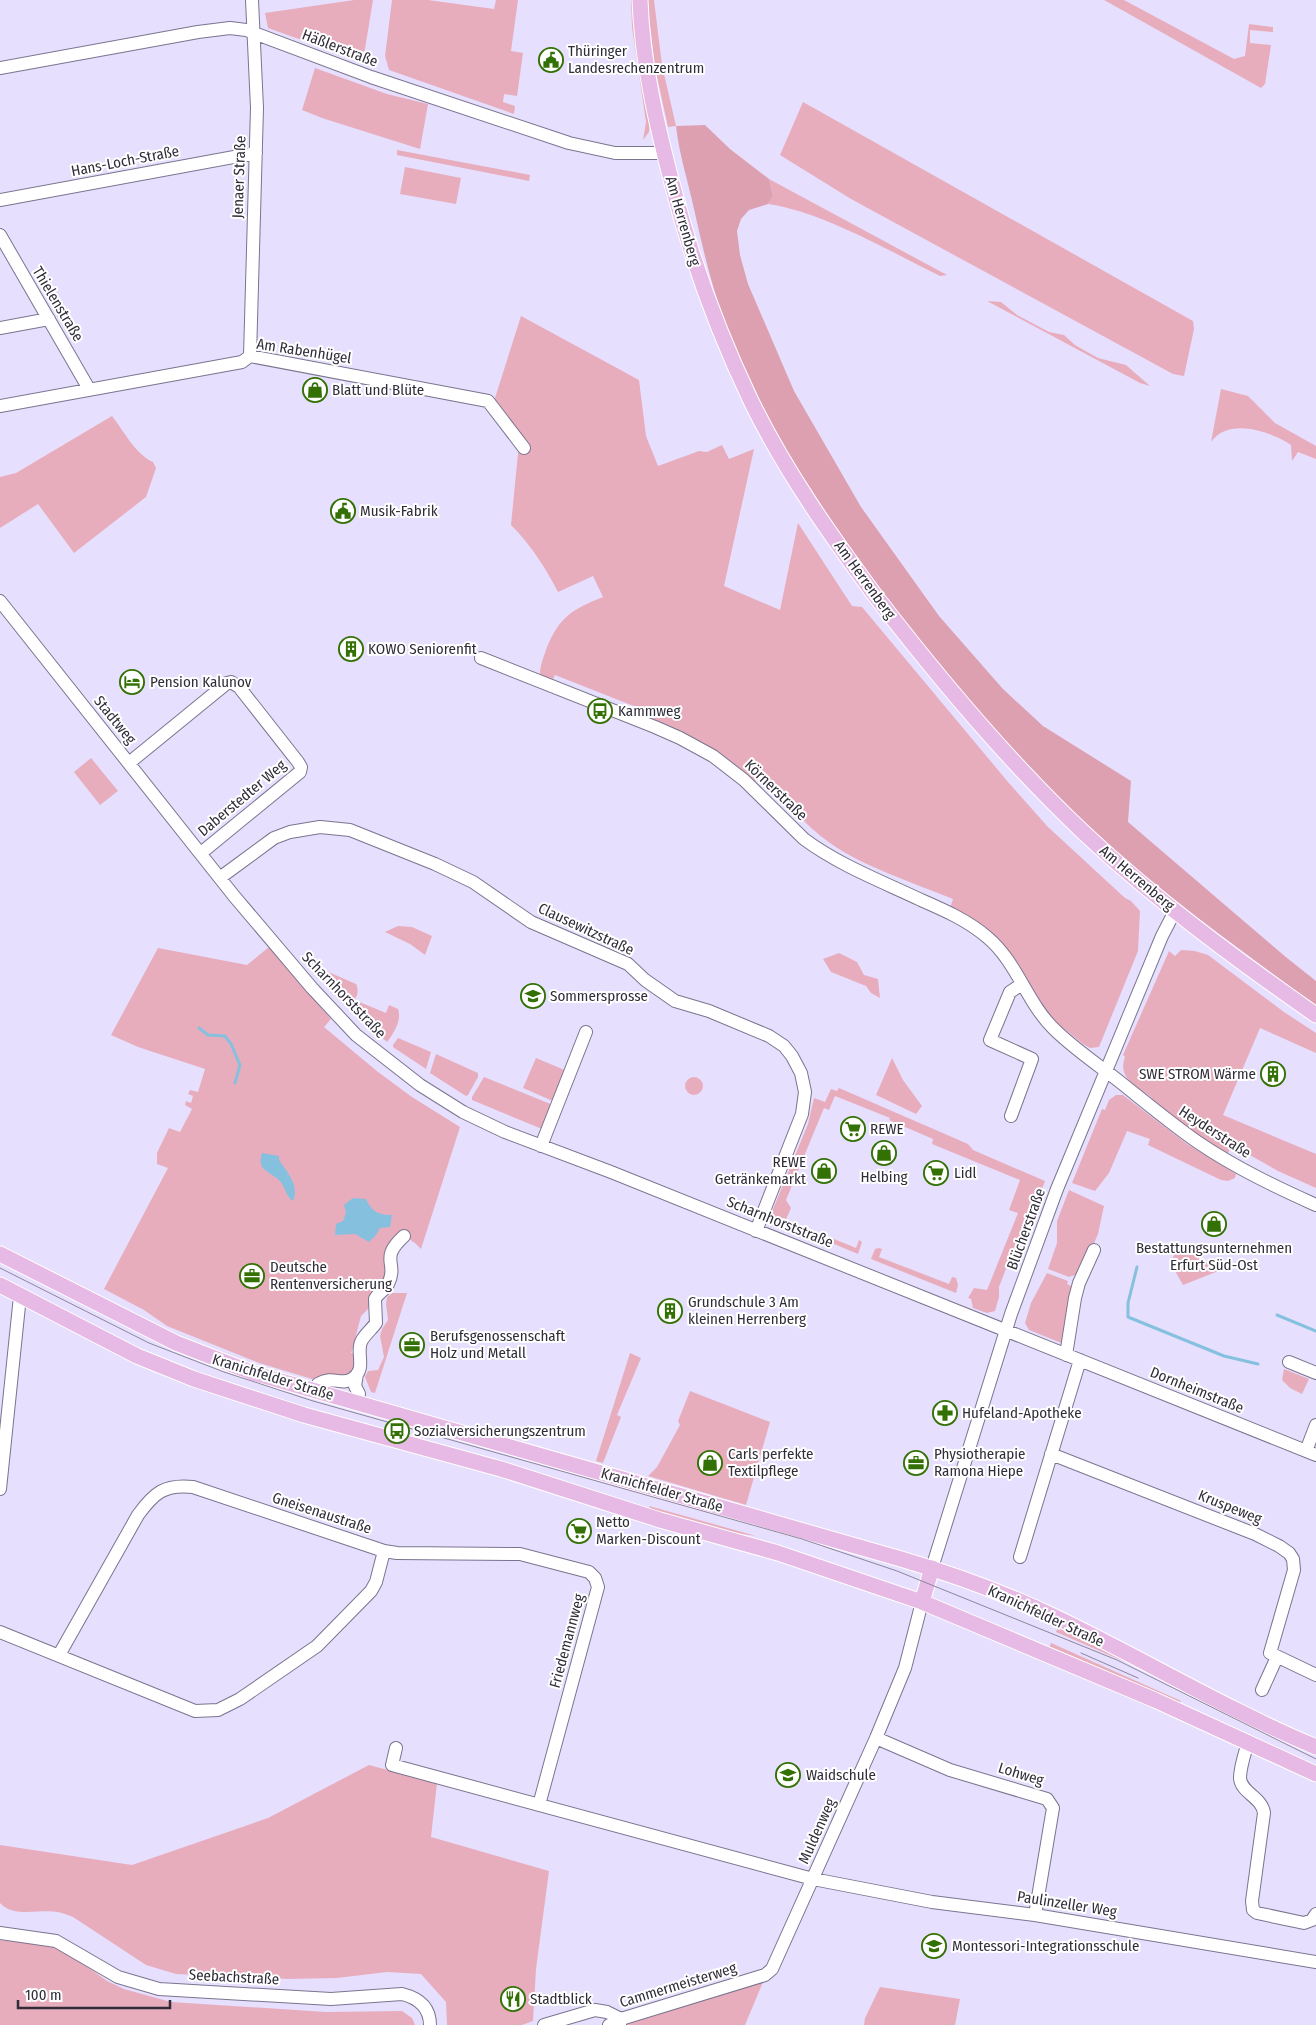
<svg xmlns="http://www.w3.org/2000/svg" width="1316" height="2025" font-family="'Fira Sans Condensed',sans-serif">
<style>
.green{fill:#e8adbd}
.forest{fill:#dda0b1}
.water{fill:#86c0df}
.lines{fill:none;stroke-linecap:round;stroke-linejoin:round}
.stream{stroke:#86c0df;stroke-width:3}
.minor-casing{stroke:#7b748f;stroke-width:14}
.major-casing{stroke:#fff;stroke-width:17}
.minor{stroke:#fff;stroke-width:12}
.major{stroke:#e7b9e5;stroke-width:15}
.tram{stroke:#8b869b;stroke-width:1}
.labels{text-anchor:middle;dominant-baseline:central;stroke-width:4;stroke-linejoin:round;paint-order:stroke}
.street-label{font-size:15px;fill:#302d39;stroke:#fff}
.poi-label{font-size:15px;fill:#302d39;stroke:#fff;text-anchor:start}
</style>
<rect width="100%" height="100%" fill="#e7dffe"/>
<!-- green -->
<path class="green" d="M 354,0 L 373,0 L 365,49 C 363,55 358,57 352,58 L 268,28 L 265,13 Z
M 392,0 L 428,0 L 494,9 L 496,0 L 518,0 L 511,51 L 523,53 L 517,96 L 504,94 L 503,102 L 515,106 L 514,114 L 389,70 L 385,56 Z
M 631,0 L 634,0 L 650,121 L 649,132 L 643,140 L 646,122 L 632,27 Z
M 647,0 L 654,0 L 662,65 L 676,126 L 668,127 L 655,68 Z
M 1104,0 L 1124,0 L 1234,59 L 1245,56 L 1249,24 L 1273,27 L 1273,32 L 1250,30 L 1250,43 L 1271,45 L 1265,84 L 1261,88 Z
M 315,68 L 387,94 L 428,104 L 420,149 L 322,118 L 302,110 Z
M 803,102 L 1193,321 L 1194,329 L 1184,376 L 1173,374 L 851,199 L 780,155 Z
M 397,150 L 530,175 L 529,181 L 397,155 Z
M 405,167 L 461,178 L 456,204 L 400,194 Z
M 769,179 L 947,275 L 940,276 C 889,251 823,212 768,204 L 773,196 Z
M 987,301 L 1001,302 L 1017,315 L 1049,332 L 1064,335 L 1075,345 L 1098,358 L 1126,365 L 1150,386 L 1140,383 Z
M 521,316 L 639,380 L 646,436 L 658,466 L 699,451 L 707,452 L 722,445 L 729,459 L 754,449 L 724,586 L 780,610 L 798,523 L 852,606 L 862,607 L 1008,782 L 1048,827 L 1125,898 L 1131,901 L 1140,911 L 1138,951 L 1099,1047 L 1090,1048 L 1083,1044 L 1057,1023 L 1044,1010 L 1018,967 L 950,908 L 953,899 C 914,883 864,867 830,843 C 804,825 783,798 761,776 L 754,782 L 646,719 L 649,712 L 555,675 L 552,681 L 540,674 C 540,664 544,657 547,647 C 560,616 573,609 603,597 L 593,576 L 558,592 C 545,567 531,545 511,525 L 520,433 L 494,401 Z
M 1221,389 L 1248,396 L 1275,423 L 1316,446 L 1316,459 L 1298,452 L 1292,461 L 1291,445 C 1270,431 1228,417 1211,442 Z
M 112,416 C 123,430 136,455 153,462 L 156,468 L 146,497 L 74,553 L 38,504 L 0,528 L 0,477 L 16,473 Z
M 91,758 L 118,791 L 100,805 L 74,772 Z
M 398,926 L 412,927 L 432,936 L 425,955 L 410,944 L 385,932 Z
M 269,947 L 331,1019 L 324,1027 L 378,1072 L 412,1097 L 460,1127 L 421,1249 L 415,1243 L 404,1236 L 391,1242 L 386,1248 L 389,1273 L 368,1309 L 361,1316 L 355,1339 L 356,1341 L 351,1353 L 354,1353 L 354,1374 L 312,1379 L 259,1363 L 167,1326 L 144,1310 L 104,1289 L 168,1168 L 157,1164 L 157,1153 L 169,1128 L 180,1132 L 192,1109 L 185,1105 L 186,1101 L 191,1103 L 193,1096 L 188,1094 L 190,1090 L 198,1092 L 205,1069 L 138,1047 L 111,1035 L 158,948 L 247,965 Z
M 1181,950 L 1195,951 L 1208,955 L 1284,1012 L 1316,1033 L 1316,1053 L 1260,1028 L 1223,1115 L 1316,1154 L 1316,1188 L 1278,1171 L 1232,1145 L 1227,1155 L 1150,1102 L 1152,1098 C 1137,1086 1117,1079 1125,1057 L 1123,1055 L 1169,951 L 1175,956 Z
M 839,953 L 857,962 L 864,975 L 878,979 L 880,998 L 871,993 L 866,986 L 831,972 L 823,959 Z
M 324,970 L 356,984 C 361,994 354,1001 348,1008 L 320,978 Z
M 357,1001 L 386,1013 L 389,1005 L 398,1009 C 402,1020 394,1033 387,1042 L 349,1009 Z
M 398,1038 L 431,1052 L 426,1069 L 393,1047 L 393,1045 Z
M 436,1054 L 478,1073 L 478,1077 L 468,1095 L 466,1096 L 430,1073 Z
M 536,1058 L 567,1071 L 555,1102 L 523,1088 Z
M 892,1058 L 903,1080 L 922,1106 L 916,1114 L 876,1095 Z
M685 1086a9 9 0 1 1 18 0a9 9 0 1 1-18 0Z
M 484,1077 L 553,1105 L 542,1129 L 472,1100 L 472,1097 Z
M 839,1088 L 968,1144 L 973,1150 L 1045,1181 L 1030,1221 L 1014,1248 L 999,1287 L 999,1297 L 995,1311 L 987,1313 L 973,1308 L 971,1299 L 968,1298 L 974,1288 L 987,1290 L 1018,1213 L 1009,1210 L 1020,1180 L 932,1144 L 933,1139 L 889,1120 L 890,1118 L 835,1096 L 829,1110 L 824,1108 L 786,1200 L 791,1208 L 784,1224 L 771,1218 L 771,1214 L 808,1124 L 814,1098 L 825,1102 L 831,1089 L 837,1091 Z
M 1116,1095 L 1123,1095 L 1187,1144 L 1236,1174 L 1235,1178 L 1228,1181 L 1221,1180 L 1148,1145 L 1150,1139 L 1127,1131 L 1109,1173 L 1095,1191 L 1072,1183 L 1102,1109 L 1105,1110 L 1109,1100 Z
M 1069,1190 L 1104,1206 L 1098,1234 L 1081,1273 L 1069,1277 L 1048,1269 L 1057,1243 L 1057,1221 Z
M 829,1237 L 856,1248 L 859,1240 L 862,1242 L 858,1254 L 827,1241 Z
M 879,1248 L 882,1249 L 879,1257 L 949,1284 L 952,1277 L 956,1278 L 958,1285 L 956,1293 L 871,1259 L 875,1249 Z
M 1179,1248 L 1197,1256 L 1197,1258 L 1221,1270 L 1183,1285 L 1170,1262 Z
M 1047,1273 L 1068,1281 L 1067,1284 L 1075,1288 L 1064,1344 L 1029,1330 L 1025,1323 L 1031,1303 Z
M 392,1293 L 407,1293 L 375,1393 L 371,1392 L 365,1377 L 368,1371 L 378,1370 L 384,1357 L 380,1336 L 382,1329 L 388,1320 L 386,1304 L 387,1297 Z
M 630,1353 L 641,1358 L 617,1415 L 621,1417 L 603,1463 L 596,1461 Z
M 1284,1369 L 1309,1379 L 1302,1394 L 1290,1388 L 1282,1380 Z
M 690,1391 L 770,1422 L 746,1505 L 648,1476 L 657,1467 L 680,1425 L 678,1421 Z
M 649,1506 L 756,1536 L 729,1532 L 651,1512 Z
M 1059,1625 L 1138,1666 L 1137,1667 L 1056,1632 Z
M 1051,1643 L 1181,1701 L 1179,1703 L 1049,1649 Z
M 369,1765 L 437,1783 L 431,1837 L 549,1871 L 536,1969 L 533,2021 L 522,2025 L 447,2025 L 446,2002 L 421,1974 L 387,1972 L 337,1978 L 288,1979 L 176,1974 L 146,1965 L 73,1917 C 68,1915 63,1913 58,1912 C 40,1909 13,1918 0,1903 L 0,1845 L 132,1865 L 268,1818 Z
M 0,1940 L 60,1947 L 107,1981 L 124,1989 L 171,2002 L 326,2012 L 402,2011 L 412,2018 L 415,2025 L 0,2025 Z
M 763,1982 L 745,2025 L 624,2025 L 625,2022 Z
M 880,1987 L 960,1999 L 955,2025 L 864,2025 L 865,2018 Z"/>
<!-- forest -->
<path class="forest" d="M 705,125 L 730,149 L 769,179 L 773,196 L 768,204 L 749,210 L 741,219 L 737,231 L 740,255 L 748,284 L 794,391 L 861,507 L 939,616 L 1003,689 L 1043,726 L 1131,781 L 1128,822 L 1287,958 L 1316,981 L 1316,1005 C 1234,946 1148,883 1074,814 C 1017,760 965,699 916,638 C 841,543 769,442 727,328 C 712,289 703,249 694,209 C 688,181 679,154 676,126 Z"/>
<!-- water -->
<path class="water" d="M 262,1153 L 279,1156 L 279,1160 C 287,1172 300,1186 293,1201 C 285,1196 286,1188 280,1181 C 270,1171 256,1171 262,1153 Z
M 353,1198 L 366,1199 C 372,1212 379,1215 392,1215 L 390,1227 L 380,1228 L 376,1235 L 369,1242 L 355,1234 L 335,1235 L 336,1224 L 343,1221 L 346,1213 L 344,1205 Z"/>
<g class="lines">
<!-- stream -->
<path class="stream" d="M 199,1028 L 208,1035 L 225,1036 L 231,1044 L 240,1065 L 235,1083
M 1137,1267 L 1128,1303 L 1128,1317 L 1224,1356 L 1258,1364
M 1277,1315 L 1316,1331"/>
<defs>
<path id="minor" d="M 0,68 L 198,32 L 230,28 L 246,30 L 371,77 L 569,143 L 615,153 L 664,153
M 0,200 L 256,153
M 0,235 L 89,389
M 0,328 L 49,319
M 250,356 L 257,108 L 252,0
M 0,406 L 242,362 L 250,356 L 488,401 L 524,448
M 0,601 L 234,896 L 312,988 L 356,1035 L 420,1085 L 463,1112 L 505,1132 L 611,1172 L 1316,1455
M 481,658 L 655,727 L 680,738 L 713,756 L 744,780 L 804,839 C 839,865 881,881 921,900 C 944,910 967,920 987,937 C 1017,962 1026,1001 1053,1028 C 1072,1047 1094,1062 1115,1078 C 1143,1100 1170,1123 1199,1143 C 1236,1168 1276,1187 1316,1205
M 129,763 L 227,683 L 231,682 L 239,687 L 298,762 L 301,767 L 300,772 L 201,853
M 221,877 L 274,838 L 290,832 L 320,827 L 350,830 L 435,864 L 473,882 L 531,922 L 628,964 L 645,980 L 675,1001 L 709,1011 L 769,1036 L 784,1046 L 792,1056 L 801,1073 L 805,1092 L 802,1114 L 756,1231
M 1011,1116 L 1032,1059 L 990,1040 L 1010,992 L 1022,984
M 541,1146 L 586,1032
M 1066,1355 L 1075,1298 L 1079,1283 L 1094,1250
M 1289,1362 L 1316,1373
M 357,1374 L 355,1386 L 359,1394
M 318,1384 C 333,1375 341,1386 352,1379 C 367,1369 356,1354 361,1342 C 364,1335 372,1329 376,1323 L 375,1299 C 378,1293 385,1290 388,1284 C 399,1262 378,1260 404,1236
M 1306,1451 L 1316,1425
M 1051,1454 L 1255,1534 L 1279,1546 L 1289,1553 L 1293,1559 L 1294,1570 L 1270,1653 L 1316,1675
M 0,1489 L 20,1296
M 1020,1557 L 1080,1360
M 932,1568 L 1011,1314 L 1057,1189 L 1162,936 L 1175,911
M 0,1632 L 195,1711 L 218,1710 L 240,1699 L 317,1646 L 371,1591 L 376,1582 L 384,1551
M 59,1655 L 138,1515 C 154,1493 164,1484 193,1487 L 384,1551 L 397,1553 L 520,1554 L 589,1572 L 595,1578 L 598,1587 L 539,1805
M 1262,1690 L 1277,1657
M 876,1738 L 950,1770 L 1047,1799 L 1053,1808 L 1035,1915
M 1248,1742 C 1245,1753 1240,1767 1240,1778 C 1241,1793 1262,1797 1264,1813 L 1252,1901 L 1253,1910 L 1257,1913 L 1304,1923 L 1312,1920 L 1316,1914
M 396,1748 L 392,1765 L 813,1879 L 932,1902 L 1035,1915 L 1316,1962
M 0,1933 L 56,1941 L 118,1977 L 159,1989 L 331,1999 L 402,1994 C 418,1998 430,2007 430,2025
M 544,2025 L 595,2010 L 607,2012 L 621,2019 L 620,2024
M 609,2025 L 621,2019 L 765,1975 L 772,1969 L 876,1738 L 905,1668 L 922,1602"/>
<path id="major" d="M 640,0 C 642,63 657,126 673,187 C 692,261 718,332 751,401 C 785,471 831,536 877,598 C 940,680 1007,760 1082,831 C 1154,899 1235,959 1316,1015
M 0,1254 L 176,1343 L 253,1373 L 901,1559 C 952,1574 1002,1592 1051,1615 C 1140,1657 1225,1709 1316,1747
M 0,1285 L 137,1356 L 194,1379 L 304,1415 L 501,1469 L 660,1520 L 778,1553 L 922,1602 L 1155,1700 L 1316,1774
M 922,1602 L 932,1568"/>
</defs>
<!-- minor casing -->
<use href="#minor" class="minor-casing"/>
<!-- major casing -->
<use href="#major" class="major-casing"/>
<!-- minor -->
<use href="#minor" class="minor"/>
<!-- major -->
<use href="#major" class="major"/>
<!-- tram -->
<path class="tram" d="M 0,1268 L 149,1343 L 224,1372 L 313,1401 L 802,1539 L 897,1571 L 1117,1660 L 1316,1759
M 1081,1653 L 1138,1678"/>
</g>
<!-- icons -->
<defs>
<symbol id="civic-ring" viewBox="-11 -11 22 22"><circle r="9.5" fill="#fff" stroke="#337105" stroke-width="1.5"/><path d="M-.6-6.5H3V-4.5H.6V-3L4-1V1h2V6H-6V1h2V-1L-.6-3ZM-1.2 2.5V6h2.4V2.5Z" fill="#337105"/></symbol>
<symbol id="shop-ring" viewBox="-11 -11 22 22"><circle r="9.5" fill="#fff" stroke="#337105" stroke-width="1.5"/><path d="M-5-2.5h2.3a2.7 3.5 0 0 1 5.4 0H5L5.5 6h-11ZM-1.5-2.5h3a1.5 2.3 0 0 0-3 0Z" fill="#337105"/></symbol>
<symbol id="building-ring" viewBox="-11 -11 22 22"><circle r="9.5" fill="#fff" stroke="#337105" stroke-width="1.5"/><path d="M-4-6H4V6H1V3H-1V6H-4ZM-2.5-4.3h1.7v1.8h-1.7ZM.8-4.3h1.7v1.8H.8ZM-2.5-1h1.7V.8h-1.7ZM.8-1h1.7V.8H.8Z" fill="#337105"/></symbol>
<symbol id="hotel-ring" viewBox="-11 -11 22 22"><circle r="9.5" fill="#fff" stroke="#337105" stroke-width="1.5"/><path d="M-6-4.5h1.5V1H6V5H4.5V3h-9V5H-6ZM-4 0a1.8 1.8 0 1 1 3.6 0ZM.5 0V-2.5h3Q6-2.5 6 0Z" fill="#337105"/></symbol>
<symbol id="bus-ring" viewBox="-11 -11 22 22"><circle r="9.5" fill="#fff" stroke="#337105" stroke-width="1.5"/><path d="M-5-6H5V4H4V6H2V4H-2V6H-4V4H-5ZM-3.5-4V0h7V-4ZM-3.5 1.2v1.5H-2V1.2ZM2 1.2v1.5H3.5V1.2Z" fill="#337105"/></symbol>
<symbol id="school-ring" viewBox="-11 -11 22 22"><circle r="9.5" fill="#fff" stroke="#337105" stroke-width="1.5"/><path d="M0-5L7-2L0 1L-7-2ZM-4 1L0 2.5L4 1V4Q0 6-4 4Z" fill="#337105"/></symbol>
<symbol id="supermarket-ring" viewBox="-11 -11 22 22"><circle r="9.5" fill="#fff" stroke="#337105" stroke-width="1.5"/><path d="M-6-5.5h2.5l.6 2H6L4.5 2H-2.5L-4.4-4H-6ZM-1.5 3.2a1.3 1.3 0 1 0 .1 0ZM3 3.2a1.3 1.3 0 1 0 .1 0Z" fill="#337105"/></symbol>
<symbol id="office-ring" viewBox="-11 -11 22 22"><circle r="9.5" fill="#fff" stroke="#337105" stroke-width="1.5"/><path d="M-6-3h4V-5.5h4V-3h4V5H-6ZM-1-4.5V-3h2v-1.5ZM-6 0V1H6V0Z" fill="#337105"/></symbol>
<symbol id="pharmacy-ring" viewBox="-11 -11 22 22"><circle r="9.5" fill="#fff" stroke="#337105" stroke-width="1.5"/><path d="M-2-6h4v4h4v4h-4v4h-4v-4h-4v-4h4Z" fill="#337105"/></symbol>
<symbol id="restaurant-ring" viewBox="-11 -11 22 22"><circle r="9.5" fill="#fff" stroke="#337105" stroke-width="1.5"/><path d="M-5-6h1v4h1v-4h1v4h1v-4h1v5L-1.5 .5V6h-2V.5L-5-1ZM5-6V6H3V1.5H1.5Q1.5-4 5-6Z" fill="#337105"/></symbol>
</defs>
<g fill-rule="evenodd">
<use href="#civic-ring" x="537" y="46" width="28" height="28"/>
<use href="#shop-ring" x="301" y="376" width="28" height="28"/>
<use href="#civic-ring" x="329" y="497" width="28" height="28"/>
<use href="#building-ring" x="337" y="635" width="28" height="28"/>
<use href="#hotel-ring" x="118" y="668" width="28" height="28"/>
<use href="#bus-ring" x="586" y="697" width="28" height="28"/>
<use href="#school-ring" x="519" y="982" width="28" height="28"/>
<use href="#building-ring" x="1259" y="1060" width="28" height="28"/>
<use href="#supermarket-ring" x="839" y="1115" width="28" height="28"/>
<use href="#shop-ring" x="870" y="1139" width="28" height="28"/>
<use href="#shop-ring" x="810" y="1157" width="28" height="28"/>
<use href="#supermarket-ring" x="922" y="1159" width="28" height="28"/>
<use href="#shop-ring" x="1200" y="1210" width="28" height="28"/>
<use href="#office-ring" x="238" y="1262" width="28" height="28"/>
<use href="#building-ring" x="656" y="1297" width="28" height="28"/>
<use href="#office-ring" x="398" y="1331" width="28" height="28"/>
<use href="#pharmacy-ring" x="931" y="1399" width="28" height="28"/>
<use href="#bus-ring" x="383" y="1417" width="28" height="28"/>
<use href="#shop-ring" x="696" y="1449" width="28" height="28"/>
<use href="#office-ring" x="902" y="1449" width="28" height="28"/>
<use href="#supermarket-ring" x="565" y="1517" width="28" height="28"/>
<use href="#school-ring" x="774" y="1761" width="28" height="28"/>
<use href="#school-ring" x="920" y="1932" width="28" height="28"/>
<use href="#restaurant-ring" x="499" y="1985" width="28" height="28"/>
</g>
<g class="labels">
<!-- street labels -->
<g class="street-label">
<text transform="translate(340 48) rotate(21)">Häßlerstraße</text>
<text transform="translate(125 161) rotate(-11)">Hans-Loch-Straße</text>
<text transform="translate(239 177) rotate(-88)">Jenaer Straße</text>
<text transform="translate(683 221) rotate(74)">Am Herrenberg</text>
<text transform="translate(58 304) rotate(59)">Thielenstraße</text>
<text transform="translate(304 351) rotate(9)">Am Rabenhügel</text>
<text transform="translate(865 580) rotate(54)">Am Herrenberg</text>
<text transform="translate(115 720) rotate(51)">Stadtweg</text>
<text transform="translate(776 790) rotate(44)">Körnerstraße</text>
<text transform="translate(242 798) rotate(-40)">Daberstedter Weg</text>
<text transform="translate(1137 878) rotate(40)">Am Herrenberg</text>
<text transform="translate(586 929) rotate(25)">Clausewitzstraße</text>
<text transform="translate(344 995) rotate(46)">Scharnhorststraße</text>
<text transform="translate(1215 1132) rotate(33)">Heyderstraße</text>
<text transform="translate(780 1222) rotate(22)">Scharnhorststraße</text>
<text transform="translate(1026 1229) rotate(-70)">Blücherstraße</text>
<text transform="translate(273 1377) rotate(17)">Kranichfelder Straße</text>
<text transform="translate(1197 1390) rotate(22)">Dornheimstraße</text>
<text transform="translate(662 1490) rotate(16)">Kranichfelder Straße</text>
<text transform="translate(1230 1507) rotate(22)">Kruspeweg</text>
<text transform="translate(322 1513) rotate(18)">Gneisenaustraße</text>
<text transform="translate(1046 1616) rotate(25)">Kranichfelder Straße</text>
<text transform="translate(567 1641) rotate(-75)">Friedemannweg</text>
<text transform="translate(1021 1774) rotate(17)">Lohweg</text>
<text transform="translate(817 1831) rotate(-66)">Muldenweg</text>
<text transform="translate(1067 1904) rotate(9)">Paulinzeller Weg</text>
<text transform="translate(234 1977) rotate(3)">Seebachstraße</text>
<text transform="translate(678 1985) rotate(-17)">Cammermeisterweg</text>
</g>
<!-- poi labels -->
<g class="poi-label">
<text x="568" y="51">Thüringer<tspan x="568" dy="17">Landesrechenzentrum</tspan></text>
<text x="332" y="390">Blatt und Blüte</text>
<text x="360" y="511">Musik-Fabrik</text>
<text x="368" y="649">KOWO Seniorenfit</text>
<text x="150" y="682">Pension Kalunov</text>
<text x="618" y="711">Kammweg</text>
<text x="550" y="996">Sommersprosse</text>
<text x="1256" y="1074" text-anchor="end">SWE STROM Wärme</text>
<text x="870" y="1129">REWE</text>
<text x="806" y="1162" text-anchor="end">REWE<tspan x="806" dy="17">Getränkemarkt</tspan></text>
<text x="954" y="1173">Lidl</text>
<text x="884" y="1177" text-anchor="middle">Helbing</text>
<text x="1214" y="1248" text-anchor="middle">Bestattungsunternehmen<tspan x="1214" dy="17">Erfurt Süd-Ost</tspan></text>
<text x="270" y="1267">Deutsche<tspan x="270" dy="17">Rentenversicherung</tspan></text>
<text x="688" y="1302">Grundschule 3 Am<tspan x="688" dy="17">kleinen Herrenberg</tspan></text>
<text x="430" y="1336">Berufsgenossenschaft<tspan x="430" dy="17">Holz und Metall</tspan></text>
<text x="962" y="1413">Hufeland-Apotheke</text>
<text x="414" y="1431">Sozialversicherungszentrum</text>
<text x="728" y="1454">Carls perfekte<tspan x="728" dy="17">Textilpflege</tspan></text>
<text x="934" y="1454">Physiotherapie<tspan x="934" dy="17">Ramona Hiepe</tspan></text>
<text x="596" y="1522">Netto<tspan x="596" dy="17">Marken-Discount</tspan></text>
<text x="806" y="1775">Waidschule</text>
<text x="952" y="1946">Montessori-Integrationsschule</text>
<text x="530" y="1999">Stadtblick</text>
</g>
</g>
<!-- scale -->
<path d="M18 2000v8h152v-8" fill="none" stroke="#302d39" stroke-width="2.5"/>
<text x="25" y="2000" font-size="15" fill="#302d39" stroke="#ffffff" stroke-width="4" paint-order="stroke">100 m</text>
</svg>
